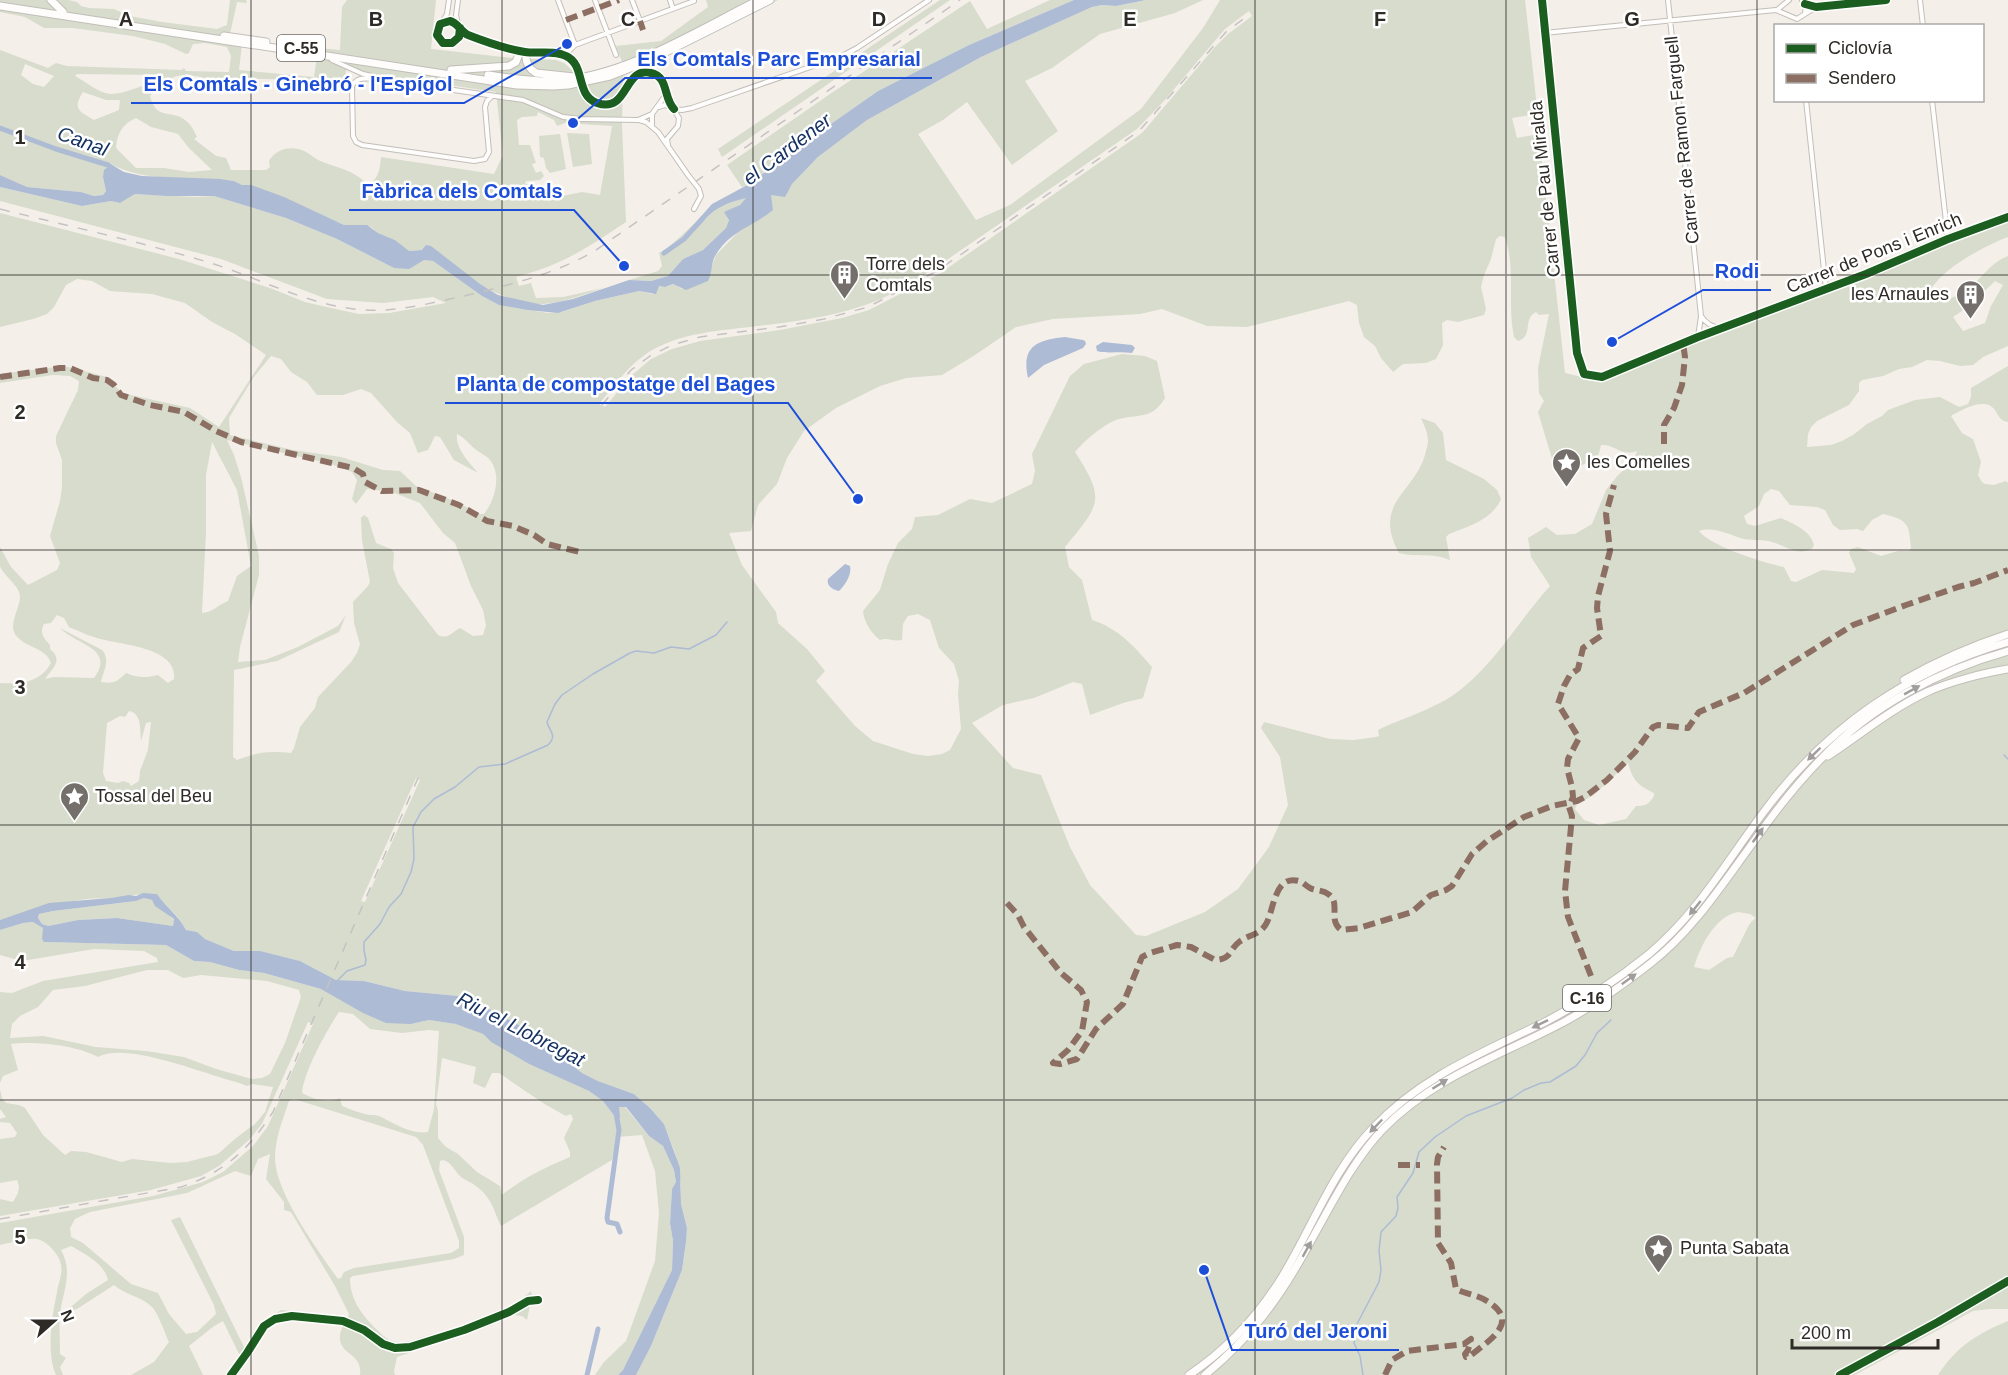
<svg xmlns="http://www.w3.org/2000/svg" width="2008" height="1375" font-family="Arial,sans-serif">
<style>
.green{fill:#d7dccc;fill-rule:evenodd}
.water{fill:#adbbd5;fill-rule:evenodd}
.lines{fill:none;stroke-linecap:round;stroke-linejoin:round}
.stream{stroke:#adbbd5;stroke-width:1.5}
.canal{stroke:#adbbd5;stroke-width:5}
.street-casing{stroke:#c2beb9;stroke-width:6}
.secondary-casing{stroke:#c2beb9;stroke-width:8}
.highway-casing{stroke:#c2beb9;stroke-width:9}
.street{stroke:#fefdfc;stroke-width:4}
.secondary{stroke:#fefdfc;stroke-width:5}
.highway{stroke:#fefdfc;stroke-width:7}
.rail{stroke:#c5c3c2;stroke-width:1.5;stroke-dasharray:10 10;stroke-linecap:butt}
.street-bridge-casing{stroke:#c2beb9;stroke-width:6;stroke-linecap:butt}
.street-bridge{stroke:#fefdfc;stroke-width:4}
.quiet{stroke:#8d6e63;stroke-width:6;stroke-dasharray:12 6;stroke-linecap:butt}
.cycleway-casing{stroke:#fff;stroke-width:11}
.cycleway{stroke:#1b5e20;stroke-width:8}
.oneway{fill:#a09e9c}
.grid{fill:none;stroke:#2e2a26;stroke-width:1.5;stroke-opacity:0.55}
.labels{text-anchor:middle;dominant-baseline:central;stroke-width:5;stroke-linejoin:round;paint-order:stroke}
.shield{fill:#fff;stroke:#6d6a67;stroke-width:1.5}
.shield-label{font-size:16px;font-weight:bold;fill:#2e2a26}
.street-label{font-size:18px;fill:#2e2a26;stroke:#fff}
.poi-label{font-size:18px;fill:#2e2a26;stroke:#fff;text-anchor:start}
.water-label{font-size:20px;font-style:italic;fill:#153262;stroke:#fff}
.grid-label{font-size:20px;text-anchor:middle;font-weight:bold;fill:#2e2a26;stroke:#fff;stroke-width:5;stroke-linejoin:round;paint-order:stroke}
.leader{fill:none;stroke:#1d4ed8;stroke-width:2}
.callout-dot{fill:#1d4ed8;stroke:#fff;stroke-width:2}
.callout-label{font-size:20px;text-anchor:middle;font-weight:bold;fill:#1d4ed8;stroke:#fff;stroke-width:5;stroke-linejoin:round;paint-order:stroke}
</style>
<rect width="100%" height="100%" fill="#f5efea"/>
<!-- green -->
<path class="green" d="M 0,0 L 68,0 L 77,2 L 81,6 L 89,8 L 114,9 L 130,16 L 162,22 L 217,29 L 227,25 L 230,0 L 246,0 L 247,3 L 237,2 L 230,34 L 243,36 L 239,70 L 314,77 L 318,48 L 340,50 L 342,7 L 347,0 L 436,0 L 431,49 L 512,58 L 556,60 L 564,63 L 572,70 L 584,72 L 590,72 L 622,62 L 616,46 L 661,41 L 708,7 L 706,0 L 778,0 L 623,74 L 622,125 L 626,222 C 587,248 562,265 516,277 L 519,286 L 531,283 L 536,298 L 563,297 L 603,288 C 584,295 564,302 544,304 C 508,308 453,268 422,250 L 408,251 L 395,240 L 378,233 L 371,227 L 363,225 L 344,225 L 251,185 L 242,185 L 234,181 C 189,176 149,184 108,163 L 109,167 L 103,177 L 106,191 L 103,195 L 94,196 L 81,192 L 27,187 L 0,175 L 0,50 L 48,68 L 56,63 L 67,66 L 181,70 L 184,68 L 186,71 L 229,72 L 231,56 L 227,47 L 205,43 L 193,44 L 189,53 L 186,54 L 165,44 L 133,36 L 72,28 L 44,28 L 25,17 L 0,12 ZM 25,64 L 54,76 L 44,87 L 33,84 L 21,75 ZM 346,70 L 496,92 L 503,155 L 494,174 L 381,157 C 380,169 379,177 369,185 C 350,169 344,170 323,162 C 316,160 312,155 306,152 C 294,145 276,148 269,161 L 270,167 L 266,170 L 231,170 L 226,158 L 216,156 L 194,139 L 197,137 C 194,131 191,124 185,120 C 171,109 156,121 150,96 C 155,89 169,78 177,76 C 186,74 203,76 210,81 L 221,78 L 304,80 L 327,87 L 345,89 ZM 77,74 L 159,75 L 160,77 L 158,80 C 145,84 123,95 110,94 C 97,92 86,82 75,76 ZM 83,92 L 106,100 L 120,100 L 119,110 L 94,120 C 79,111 72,109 83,92 ZM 538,112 L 554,120 L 557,126 L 565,123 L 612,126 L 600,195 L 582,192 L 552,198 L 541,186 L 525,184 L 526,181 L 540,180 L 544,176 L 541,171 L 536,173 L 532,164 L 536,163 L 530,145 L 519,145 L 517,120 L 522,117 L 537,116 ZM 136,118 L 151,127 L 178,134 L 189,148 L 212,170 L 189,172 L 164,168 L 136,168 L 116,148 C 117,134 122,124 136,118 Z
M 940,0 L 950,0 L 722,157 L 718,149 Z
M 1050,0 L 1074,0 L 969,45 L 878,91 L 788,154 L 751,183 L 742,187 L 727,165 L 833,92 L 970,1 L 987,29 Z
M 1146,0 L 1203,0 L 1175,13 L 1100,34 L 1052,68 L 1025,81 L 1058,131 L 1012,165 L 967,102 L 943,120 L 918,134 L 976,220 L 1010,205 L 1141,109 L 1203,28 L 1220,0 L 1525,0 L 1537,107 L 1530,115 L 1512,118 L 1517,138 L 1539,134 L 1565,373 L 1599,381 L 2008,221 L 2008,237 C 1984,246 1934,272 1927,298 C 1933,301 1939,300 1946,299 C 1976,294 1982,266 2008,256 L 2008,346 L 1983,357 L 1973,365 L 1960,366 L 1940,361 L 1927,360 L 1912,367 L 1899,369 L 1883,376 L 1862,380 L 1859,383 L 1859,391 L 1849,405 L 1817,421 L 1811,427 L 1808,434 L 1807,447 L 1831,445 L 1842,441 L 1853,435 L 1867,424 L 1882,416 L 1888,410 L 1915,400 L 1940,397 L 1959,407 L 1968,404 L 1971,397 L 1971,388 L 2008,366 L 2008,422 C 2000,421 1999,416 1995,410 C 1985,396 1961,410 1951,416 L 1962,433 L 1973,439 L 1981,462 L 1978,475 L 1982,482 L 1985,484 L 1994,485 L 2006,481 L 2008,483 L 2008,1309 L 1990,1309 L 1973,1311 L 1855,1375 L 636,1375 L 651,1346 L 682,1270 L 686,1242 L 687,1228 L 681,1204 L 681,1185 L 675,1153 L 664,1124 L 650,1108 L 634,1094 L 598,1081 L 582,1073 L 528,1030 L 487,1008 L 458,996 L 405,991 L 364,981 L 336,980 L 300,961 L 259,951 L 234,951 L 205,939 L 197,932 L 186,930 C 179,915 166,907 157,894 C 140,893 126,897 110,898 C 103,899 95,898 87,899 C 60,902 26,913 0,920 L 0,683 C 21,684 40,683 51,663 C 46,647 24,648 15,634 C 9,624 19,609 20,598 C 21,586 4,577 0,566 C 0,561 0,553 0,547 L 11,567 L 28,585 L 57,570 L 60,563 L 50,536 L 60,501 L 62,487 L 62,460 L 56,443 L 56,436 L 78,390 L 79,381 L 70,376 L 53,375 L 0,383 L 0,374 L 64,366 L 107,377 L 122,393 L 190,408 L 219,427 L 266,355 L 235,334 L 212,322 L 185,303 L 152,294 L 110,291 L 92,281 L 77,279 L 66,285 L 54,307 L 47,314 L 33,319 L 0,327 L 0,213 L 179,259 L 270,288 L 305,302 L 331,308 L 359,314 L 389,313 L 446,303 L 433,297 L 383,303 L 327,299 L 221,259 L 0,201 L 0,187 L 82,206 L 111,201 L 120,203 L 135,194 L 195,197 L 214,196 L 286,218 L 337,239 L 394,268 L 424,260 L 433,261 L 482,296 L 499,305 L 527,310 L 549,313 L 562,312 L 595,301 L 639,291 L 652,294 L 659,286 L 665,287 L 674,284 L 682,289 L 711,268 L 716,255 L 742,228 L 762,218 L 773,210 L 770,195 L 786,192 L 792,184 L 818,157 L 867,120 L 981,57 L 1092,7 L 1102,5 L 1116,6 ZM 1249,11 L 1252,16 L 1228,34 L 1215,47 L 1142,133 L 939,274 L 869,310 L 842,318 L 780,330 L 700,341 L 672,349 L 651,359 L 632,375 L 605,407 L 599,404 C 614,386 627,367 646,354 C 679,332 720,331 757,326 C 793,322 831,317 865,305 C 890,297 913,281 935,268 L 1137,129 L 1164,101 L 1225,29 ZM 1500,236 L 1505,237 C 1516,269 1507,304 1514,337 L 1518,341 C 1534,336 1522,319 1536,312 L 1539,315 L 1549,314 L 1538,368 L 1539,393 L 1544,401 L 1538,412 L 1556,472 C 1565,474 1592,462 1598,455 C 1600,452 1600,448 1601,445 C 1616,444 1620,457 1637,451 L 1633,462 L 1618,475 L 1606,490 L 1592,524 L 1575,534 L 1557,535 L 1546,527 L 1528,538 L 1531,557 L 1550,586 C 1519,620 1497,661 1460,690 C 1436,709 1405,717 1378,730 L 1379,736 L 1376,737 L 1354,740 L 1330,739 L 1264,722 L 1261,728 L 1280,757 L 1288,805 L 1269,847 L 1238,889 L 1205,912 L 1146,936 L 1136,935 L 1090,885 L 1070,847 L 1041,775 L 1013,768 L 972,723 L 1003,705 L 1034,698 L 1073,682 L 1082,684 L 1090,715 L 1123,703 L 1143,698 L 1152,667 C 1135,647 1118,628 1092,620 L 1082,580 L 1069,567 L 1065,547 C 1099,505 1107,501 1075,452 C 1084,441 1103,425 1116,420 C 1138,413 1151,421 1165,398 L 1157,361 L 1145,356 L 1122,354 L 1084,364 L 1070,376 L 1032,454 L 1035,471 L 1032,484 L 992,503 L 970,499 L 938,515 L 915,517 L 912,529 L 898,543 L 888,564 L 880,590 L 863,611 C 864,622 871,633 880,640 C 888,637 893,642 902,640 L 903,624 L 908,616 L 918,614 L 930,620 L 939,648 L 954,664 L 959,681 L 958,694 L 961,729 L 950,750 L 942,754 L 928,756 L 913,754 L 873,741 L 855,726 L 816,681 L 825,671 L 807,649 L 778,623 L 776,612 L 742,565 L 729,533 L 751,531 L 758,505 L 777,484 L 787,458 L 804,431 L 836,408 L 880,386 L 906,378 L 942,375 L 975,355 L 1016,327 L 1053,319 L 1140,314 L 1162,309 L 1207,326 L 1247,327 L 1349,301 L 1357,305 L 1359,323 L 1364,337 L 1375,346 L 1381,358 L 1393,372 L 1403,364 L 1426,363 L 1436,359 L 1443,345 L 1442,323 L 1447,320 L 1458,322 L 1484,315 L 1486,309 L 1481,287 L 1484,275 L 1491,259 L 1496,239 ZM 1995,281 L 2003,285 L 1991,306 L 1985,323 L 1963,331 L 1953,317 L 1969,306 ZM 271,356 L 281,359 L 291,372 L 307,382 L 317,395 L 343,395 L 361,389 L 371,393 L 397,422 L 410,433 L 418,453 L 428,450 L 435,436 L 440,437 L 454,460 L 478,473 C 469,462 455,448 457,434 C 464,437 469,444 475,449 C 480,453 486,455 490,460 C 502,475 495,500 484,514 L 480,514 L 457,502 L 416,486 L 400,471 L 383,470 L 341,457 L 293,450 L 230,435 L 229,418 L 253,378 ZM 227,440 L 331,464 L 352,472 L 357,480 L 352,499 L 356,504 L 367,489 L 392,492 L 420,503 L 443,533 L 455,543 L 471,586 L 483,610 L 486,625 L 483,635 L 473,636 L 460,628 C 452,632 448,640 438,635 L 398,583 L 393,568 L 394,553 L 391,549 L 376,543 L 368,518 L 364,515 L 361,518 L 362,540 L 370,582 L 368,586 L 353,602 L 354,623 L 360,644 L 357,653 L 351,662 L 318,697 L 315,708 L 300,727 L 294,748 L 291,753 C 266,751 260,752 237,760 L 233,757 L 234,670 L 277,661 L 339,632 L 346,615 L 338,626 L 298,647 L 265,660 L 238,662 L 240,647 L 259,575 L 259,556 L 241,477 L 234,455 ZM 212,442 L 237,490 L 251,566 L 237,576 L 228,601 C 219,604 212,613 202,613 L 206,532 L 206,475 ZM 1771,489 L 1779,491 L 1790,505 L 1817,507 L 1825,510 L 1833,525 L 1840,530 L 1857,529 L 1863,531 L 1872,520 L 1883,514 C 1908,520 1909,523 1911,548 L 1909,551 L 1898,551 L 1881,556 L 1858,547 L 1851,549 L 1849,553 L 1856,569 L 1854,573 L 1822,570 L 1796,582 L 1791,581 L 1784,567 C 1764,563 1710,546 1699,531 C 1715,526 1729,535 1744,539 C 1753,541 1763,539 1772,542 C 1786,546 1796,556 1812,549 L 1814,545 C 1811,531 1794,524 1781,518 L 1755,526 L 1747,524 L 1744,516 L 1759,506 L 1764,494 ZM 57,615 L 64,618 L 69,627 C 81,632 93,638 105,640 C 126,645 178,649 174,679 L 168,683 L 158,675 C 146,678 137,678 126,673 C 117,682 113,684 101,682 C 103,671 111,660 102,650 L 60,628 C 76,645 116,648 94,678 L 54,677 L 45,679 C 52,669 64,660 50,649 L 50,645 C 44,638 39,633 44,624 L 51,623 ZM 129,711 C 142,713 140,730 141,741 L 146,723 L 151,722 L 148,750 L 140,771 L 139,781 L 131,786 L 129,783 L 123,781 L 118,783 L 106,781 L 103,773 L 107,723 L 120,716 L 125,717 ZM 1628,763 C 1633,780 1637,785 1654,793 L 1654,796 C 1649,804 1646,806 1636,806 L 1626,819 L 1599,825 L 1584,820 L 1575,809 L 1577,804 L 1594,795 ZM 416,778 L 420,780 L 365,902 L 361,901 ZM 1738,912 L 1750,914 L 1756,918 L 1752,921 L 1749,925 L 1733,957 L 1727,958 L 1709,970 L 1694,967 C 1700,947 1715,916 1738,912 Z
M 567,133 L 589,134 L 592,164 L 573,167 Z
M 560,134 L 566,169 L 550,173 L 546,168 L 544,158 L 540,157 L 539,136 Z
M 747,197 L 740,205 L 725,213 L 729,220 L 726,228 L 703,250 L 683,259 L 668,276 L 651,281 L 629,280 L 658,271 L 662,266 L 659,253 L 668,248 L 697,221 L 701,224 C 713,208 728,203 747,197 Z
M 1421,418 L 1435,423 L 1443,433 L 1446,460 L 1484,479 L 1497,490 L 1501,499 C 1492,520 1469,526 1449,534 L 1446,537 L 1450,560 C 1430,552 1419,558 1399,553 C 1372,503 1414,493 1425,455 C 1426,450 1428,445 1428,441 C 1428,433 1424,425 1421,418 Z
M 144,898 L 152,900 L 174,920 L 173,926 L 117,918 L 78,920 L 48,926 L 42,924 L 38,918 L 39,914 L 53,911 L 136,901 Z
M 34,922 L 43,928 L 44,942 L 166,945 L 194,961 L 210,962 L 239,970 L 264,973 L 321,989 L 411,1024 L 429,1020 L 457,1024 L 483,1034 L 491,1042 L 529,1064 L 589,1091 L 603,1101 L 616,1118 L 619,1107 L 625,1107 L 649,1136 L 663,1146 L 674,1170 L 676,1182 L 672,1189 L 670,1223 L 673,1241 L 672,1270 L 623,1370 L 618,1375 L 595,1375 L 604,1362 L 626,1341 L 655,1261 L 659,1213 L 655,1171 L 642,1135 L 617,1137 L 612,1160 L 501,1226 C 493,1209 492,1198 476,1186 C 471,1182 464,1180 460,1176 C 454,1170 451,1162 443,1160 L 440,1161 L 439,1170 L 464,1237 L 464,1255 L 454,1259 L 353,1276 L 350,1278 C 350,1299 361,1313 374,1327 C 380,1332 385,1339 392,1341 C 404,1345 418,1338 429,1335 C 463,1325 503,1316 531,1291 L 532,1295 L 527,1320 L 522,1316 L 514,1315 L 489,1326 L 397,1357 L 394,1371 L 395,1375 L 360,1375 C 363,1354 341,1355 340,1339 C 339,1334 342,1329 343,1325 L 286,1320 L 273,1324 L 262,1333 L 246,1360 L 234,1375 L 228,1375 L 241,1358 L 223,1321 L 214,1326 L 189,1346 L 203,1375 L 131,1375 L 154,1362 L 169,1342 C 165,1333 158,1313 152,1307 C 141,1296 125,1295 114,1285 L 77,1309 L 65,1312 L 86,1294 L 108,1280 C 104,1263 85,1254 71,1246 L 61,1250 C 74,1273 62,1293 60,1315 C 59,1328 60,1341 60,1354 L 66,1358 L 60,1367 L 63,1375 L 56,1375 C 46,1353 52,1316 57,1292 C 58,1284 63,1274 61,1265 C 60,1255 47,1241 37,1239 C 26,1238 11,1243 0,1245 L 0,1223 L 153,1196 L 203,1182 L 223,1172 L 253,1146 L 268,1126 L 313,1024 L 308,1022 L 262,1124 L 249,1140 L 219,1166 L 201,1176 L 151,1190 L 0,1216 L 0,1199 L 13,1202 L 18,1193 L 19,1186 L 17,1180 L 0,1183 L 0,1139 L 15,1137 L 17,1133 L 10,1123 L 0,1122 L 0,1119 L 6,1117 L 0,1109 L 0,1089 L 2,1098 L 6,1103 L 19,1105 L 25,1108 L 43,1135 L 65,1155 L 71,1151 L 86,1152 L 122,1162 L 132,1159 L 170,1163 L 187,1162 L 218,1154 L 236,1138 L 255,1124 L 265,1112 L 273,1087 L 252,1084 L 247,1086 C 238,1082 227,1080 216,1076 C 189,1068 123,1043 98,1057 C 76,1045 35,1041 11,1044 L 18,1070 L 3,1076 L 0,1083 L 0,992 L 12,993 L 43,981 L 158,962 L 157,958 L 144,951 L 94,949 L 28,960 L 18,960 L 0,955 L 0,930 L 23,923 ZM 147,970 L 168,970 L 183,978 L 201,975 L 267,981 L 299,990 L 301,997 L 285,1043 L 270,1074 L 262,1078 L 252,1079 L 216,1069 L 184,1057 L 146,1051 L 96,1047 L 43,1036 L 10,1038 L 12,1024 L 20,1016 L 38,1007 L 53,990 L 85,986 ZM 339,1012 L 353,1014 L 370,1029 L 402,1033 L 429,1030 L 439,1031 L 434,1109 L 428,1132 C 411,1135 394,1123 379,1116 C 377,1115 371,1115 369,1115 C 360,1113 351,1110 342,1106 L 340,1098 C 328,1104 313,1099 302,1093 C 304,1071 327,1030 339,1012 ZM 442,1058 L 476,1067 L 473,1083 L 485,1088 L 492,1073 L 499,1073 L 546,1105 L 566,1116 L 571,1114 L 573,1119 L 564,1138 L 570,1152 L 570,1157 C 546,1167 523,1178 502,1195 L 500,1186 L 477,1172 L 458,1154 L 446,1147 L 438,1138 L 438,1111 L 436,1104 ZM 294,1099 L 416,1137 L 423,1145 L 459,1241 L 459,1248 L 451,1253 L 354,1268 L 344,1272 L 341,1278 L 338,1279 C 318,1251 275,1192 275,1158 C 275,1138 283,1119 289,1101 ZM 270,1154 L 266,1179 L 284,1202 L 284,1210 L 291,1212 L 335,1286 L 349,1314 L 348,1317 L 281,1310 L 261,1324 L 245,1349 L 180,1217 L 171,1220 L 214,1305 L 216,1314 L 197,1332 L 186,1334 L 169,1314 L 158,1293 L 131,1284 L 83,1243 L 71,1237 L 70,1228 L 75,1219 L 90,1212 L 187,1193 L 235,1171 L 251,1176 L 258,1159 Z
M 2008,1321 L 2008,1375 L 1938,1375 C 1957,1346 1977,1334 2008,1321 Z"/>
<!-- water -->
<path class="water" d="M 1074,0 L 1146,0 L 1116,6 L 1102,5 L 1092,7 L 981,57 L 867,120 L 818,157 L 792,184 L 785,197 L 771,195 L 773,210 C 753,227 728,231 714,258 C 711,266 712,274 708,281 L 686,290 L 673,284 L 665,287 L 659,286 L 656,294 L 639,291 L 595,301 L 558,313 L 527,310 L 499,305 L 482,296 L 433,261 L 424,260 L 409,269 L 394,268 L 337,239 L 286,218 L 214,196 L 167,196 L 135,194 L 120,203 L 111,201 L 82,206 L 0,187 L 0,175 L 27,187 L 81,192 L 94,196 L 103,195 L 106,191 L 103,177 L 104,170 L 108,167 L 107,162 L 124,172 L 142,176 L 220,179 L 234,181 L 242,185 L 251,185 L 284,197 L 344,225 L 367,225 L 378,233 L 395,240 L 409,251 L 422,250 L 426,245 L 431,246 L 480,284 L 498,295 L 543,305 L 573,299 L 629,280 L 651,281 L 668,276 L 683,259 L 703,250 L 726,228 L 729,220 L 724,212 L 740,205 L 746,198 C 728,202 712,209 701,224 L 697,221 L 712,204 L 751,183 L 788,154 L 878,91 L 969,45 Z
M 1065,337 L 1083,340 L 1085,341 L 1086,344 L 1083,348 L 1044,365 L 1028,378 C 1021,346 1037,340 1065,337 Z
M 1103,342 L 1132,345 L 1135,348 L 1132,353 C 1120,351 1107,354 1097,351 L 1096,346 Z
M 845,564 L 850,566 C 852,575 845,585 839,591 C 833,590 826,586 828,579 Z
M 143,893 L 157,894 C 166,907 179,916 186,930 L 197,932 L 205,939 L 234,951 L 260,951 L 300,961 L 336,980 L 364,981 L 405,991 L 458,996 L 487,1008 L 528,1030 L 582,1073 L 598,1081 L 634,1094 L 650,1108 L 664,1124 L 680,1168 L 681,1204 L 687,1228 L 686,1242 L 682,1270 L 651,1346 L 636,1375 L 618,1375 L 623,1370 L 672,1270 L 673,1241 L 670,1223 L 672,1189 L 676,1182 L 674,1170 L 663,1146 L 649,1136 L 626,1107 L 619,1107 L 620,1118 L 616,1118 L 603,1101 L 589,1091 L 529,1064 L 491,1042 L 483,1034 L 456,1024 L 429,1020 L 411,1024 L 386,1023 L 363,1013 L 321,989 L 264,973 L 239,970 L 210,962 L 194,961 L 166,945 L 44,942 L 42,939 L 43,928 L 33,922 L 23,923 L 0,930 L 0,920 L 49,903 L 111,898 L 129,895 L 136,896 ZM 144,898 L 152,900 L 155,906 L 174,919 L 173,926 L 117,918 L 78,920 L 48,926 L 42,924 L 38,918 L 39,914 L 53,911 L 136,901 Z"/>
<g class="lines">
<!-- stream -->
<path class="stream" d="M 2004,755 L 2008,759
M 337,981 L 347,971 L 365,965 L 366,960 L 364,950 L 364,942 L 380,924 L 389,907 L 401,894 L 411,872 L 414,859 L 413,827 L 421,812 L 434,799 L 455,787 L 479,767 L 505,764 L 548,745 C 558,735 549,731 547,722 L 555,704 L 562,695 L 593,674 L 630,653 L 636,651 L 654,653 L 671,647 L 689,649 L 716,635 L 727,622
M 1363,1375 L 1360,1356 L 1354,1343 L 1357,1324 L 1379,1282 L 1381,1270 L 1379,1251 L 1381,1232 L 1396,1216 L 1398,1208 L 1397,1197 L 1413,1173 L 1419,1152 L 1435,1137 L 1466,1116 L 1512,1098 L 1524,1090 L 1541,1083 L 1550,1082 L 1576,1066 L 1585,1055 L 1597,1033 L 1611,1020"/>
<!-- canal -->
<path class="canal" d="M 0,128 L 56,149 L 108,165 L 111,168
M 664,253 L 684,239 L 703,218
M 616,1113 L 619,1130 L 607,1218 L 608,1222 L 617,1224 L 620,1232
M 587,1375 L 598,1329"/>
<defs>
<path id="street" d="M 558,0 L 575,45
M 595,0 L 616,55
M 632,0 L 640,21
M 670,0 L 673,9
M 1542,0 L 1577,353 L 1584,374 L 1602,377 L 1698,337 L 1866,274 L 1948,239 L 2008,217
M 1668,0 L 1701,316 L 1698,337
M 1802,0 L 1806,6 L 1805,13
M 1920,0 L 1923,26
M 1805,4 L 1816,7 L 1886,0
M 1777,10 L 1789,0
M 442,22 L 447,14 L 449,0
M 458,24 L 456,15 L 458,0
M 460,28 L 459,37 L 452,43 L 443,43 L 437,35 L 440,24 L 445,21 L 452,21 L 468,35 L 507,48 L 526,53 L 565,55 L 573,61 L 579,72
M 1544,33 L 1776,10 L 1797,19 L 1816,7
M 565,55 L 575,45 L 694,1
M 332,60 L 363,74 L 398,82 L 523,100 L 563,117 L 581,119 L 638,120 L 652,114
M 375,79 C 365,78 357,77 352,86 L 353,136 L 356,142 L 362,145 L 474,161 L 485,159 L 489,152 L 485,107 L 487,101 L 492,96
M 582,88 C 590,102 608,111 621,97 C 625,93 625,89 628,84 C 633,72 649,68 659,77 C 668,85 666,98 672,107
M 1806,100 L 1826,289
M 1932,100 L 1948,239
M 659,107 L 665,105 L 672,107 L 679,118 L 678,126 L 667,139 L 668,145
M 674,109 L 682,110 L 692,108 L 842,56 L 857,48 L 929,0
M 639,120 L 646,122 L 658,132 L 688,175
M 652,125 L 652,114 L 665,96
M 694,209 L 701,196 L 699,189
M 1701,316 C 1706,324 1712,327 1721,328
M 231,1375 L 247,1353 L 264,1326 L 275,1319 L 292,1316 L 343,1321 L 364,1330 L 383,1344 L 395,1348 L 410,1347 L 464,1330 L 509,1312 L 528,1301 L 538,1300"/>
<path id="secondary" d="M 1840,1375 L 1938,1322 L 2008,1281"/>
<path id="highway" d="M 51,0 L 63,12
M 0,6 L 517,85 L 553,86 L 568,85 L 610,76 L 648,61 L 770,0
M 224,36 L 266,42
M 526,53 C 525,62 528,68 536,73 L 574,77
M 451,70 L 509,66 L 516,62 L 520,51
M 488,75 C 510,78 533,82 556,81 C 627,76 696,31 759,0
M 1904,680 C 1937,661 1971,646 2008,634
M 1828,756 C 1861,734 1891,709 1927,692 C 1949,682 1983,673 2008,669
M 1189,1375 C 1226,1350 1258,1316 1282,1277 C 1312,1228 1332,1171 1373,1128 C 1422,1076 1482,1053 1545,1022 C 1582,1003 1617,980 1649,954 C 1698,913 1728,859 1766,809 C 1827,727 1910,670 2008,642
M 1205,1375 C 1251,1337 1280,1298 1308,1246 C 1331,1206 1351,1163 1383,1129 C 1435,1076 1500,1056 1564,1022 C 1595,1005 1624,984 1651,963 C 1693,930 1721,886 1752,844 C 1773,814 1796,784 1822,758 C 1871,706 1940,670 2008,651"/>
</defs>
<!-- street casing -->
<use href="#street" class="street-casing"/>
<!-- secondary casing -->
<use href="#secondary" class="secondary-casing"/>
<!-- highway casing -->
<use href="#highway" class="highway-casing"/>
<!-- street -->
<use href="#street" class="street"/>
<!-- secondary -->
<use href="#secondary" class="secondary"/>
<!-- highway -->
<use href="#highway" class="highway"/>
<!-- rail -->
<path class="rail" d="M 0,209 C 72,227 146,243 217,265 C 265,281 313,307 365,310 C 398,312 431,303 464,296 C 509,285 552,275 593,252 L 960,0
M 602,405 L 631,370 L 650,356 L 672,345 L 700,337 L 779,327 L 824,319 L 868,307 L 937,271 L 1139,131 L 1226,32 L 1250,14
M 0,1219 L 181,1187 C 225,1172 248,1150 273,1112 L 418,778"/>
<defs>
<path id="street-bridge" d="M 579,72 L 582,88
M 688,175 L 699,189"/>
</defs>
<!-- street-bridge casing -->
<use href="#street-bridge" class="street-bridge-casing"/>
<!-- street-bridge -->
<use href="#street-bridge" class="street-bridge"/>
<!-- quiet -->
<path class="quiet" d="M 566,20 L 619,0
M 640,21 L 643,30
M 0,377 L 60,368 L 70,368 L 93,378 L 107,380 L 114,385 L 121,395 L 150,405 L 184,412 L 216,431 L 241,442 L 353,468 L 363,474 L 365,482 L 382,491 L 419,490 L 459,505 L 487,521 L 513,526 L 534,535 L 547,544 L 580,552
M 1664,444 L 1664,425 L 1674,408 L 1682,385 L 1685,357 L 1683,343
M 1007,903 L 1018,915 L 1024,927 L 1061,973 L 1081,990 L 1087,1002 L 1082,1031 L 1068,1050 L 1053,1063 L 1060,1064 L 1077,1059 L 1096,1029 L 1123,1004 L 1142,957 L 1150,953 L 1177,945 L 1191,947 L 1215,960 C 1232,959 1228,951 1239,942 C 1248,935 1260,935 1266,924 C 1274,911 1274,874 1299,881 C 1303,882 1306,886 1310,888 C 1316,891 1323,890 1328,894 C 1342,903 1327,919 1341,930 L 1359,928 L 1412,912 L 1431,895 L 1446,890 L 1452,886 L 1472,854 L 1487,841 L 1524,817 L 1552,806 L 1577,801 L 1585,797 L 1607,780 L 1635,752 L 1653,727 L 1658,725 L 1688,728 L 1699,712 L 1744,693 L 1853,625 L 1906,605 L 1958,587 L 1974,583 L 2008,570
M 1591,976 L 1568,917 L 1565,891 L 1572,816 L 1569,807 L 1573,797 L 1572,787 L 1567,768 L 1568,759 L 1579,738 L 1558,704 L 1564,686 L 1570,675 L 1578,669 L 1583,648 L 1601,636 L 1597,608 L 1598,596 L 1610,551 L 1606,514 L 1614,485
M 1398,1165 L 1420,1165
M 1385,1375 L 1392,1360 L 1407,1351 L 1464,1344 L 1471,1339 L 1468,1350 L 1465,1354 L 1466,1357 L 1470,1356 C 1488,1341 1522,1322 1487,1301 C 1478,1295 1466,1294 1456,1289 L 1451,1263 L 1438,1243 L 1437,1164 L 1438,1157 L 1444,1147"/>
<defs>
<path id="cycleway" d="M 1542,0 L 1577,353 L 1584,374 L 1602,377 L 1698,337 L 1866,274 L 1948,239 L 2008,217
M 1805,4 L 1816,7 L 1886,0
M 460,28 L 459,37 L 452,43 L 443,43 L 437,35 L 440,24 L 450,21 C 458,23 460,31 468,35 C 486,42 505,49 525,52 C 537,54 554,50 566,56 C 586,65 575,95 597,103 C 629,114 623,66 651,73 C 669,77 663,98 674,109
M 231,1375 L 247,1353 L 264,1326 L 275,1319 L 292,1316 L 343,1321 L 364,1330 L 383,1344 L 395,1348 L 410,1347 L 464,1330 L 509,1312 L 528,1301 L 538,1300
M 1840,1375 L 1938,1322 L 2008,1281"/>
</defs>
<!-- cycleway casing -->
<use href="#cycleway" class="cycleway-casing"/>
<!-- cycleway -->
<use href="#cycleway" class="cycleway"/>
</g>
<!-- one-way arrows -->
<defs><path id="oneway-solid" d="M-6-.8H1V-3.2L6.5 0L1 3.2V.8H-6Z" transform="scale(1.5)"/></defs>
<g class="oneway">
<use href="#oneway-solid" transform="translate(1912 690) rotate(-29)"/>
<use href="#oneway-solid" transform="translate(1814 754) rotate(136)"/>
<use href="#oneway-solid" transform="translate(1758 835) rotate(-54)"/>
<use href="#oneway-solid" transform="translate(1695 908) rotate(129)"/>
<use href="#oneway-solid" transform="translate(1629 979) rotate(-36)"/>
<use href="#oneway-solid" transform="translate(1540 1024) rotate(154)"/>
<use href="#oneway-solid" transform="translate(1440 1084) rotate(-32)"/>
<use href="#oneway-solid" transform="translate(1376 1126) rotate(134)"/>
<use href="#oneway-solid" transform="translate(1307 1249) rotate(-61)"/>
</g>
<!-- grid -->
<path class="grid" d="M 251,0 L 251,1375M 502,0 L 502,1375M 753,0 L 753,1375M 1004,0 L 1004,1375M 1255,0 L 1255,1375M 1506,0 L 1506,1375M 1757,0 L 1757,1375M 0,275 L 2008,275M 0,550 L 2008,550M 0,825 L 2008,825M 0,1100 L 2008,1100"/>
<!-- icons -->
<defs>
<symbol id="building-pin" viewBox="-11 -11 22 30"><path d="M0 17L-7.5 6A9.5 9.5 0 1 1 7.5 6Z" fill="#746f6b" stroke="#fff"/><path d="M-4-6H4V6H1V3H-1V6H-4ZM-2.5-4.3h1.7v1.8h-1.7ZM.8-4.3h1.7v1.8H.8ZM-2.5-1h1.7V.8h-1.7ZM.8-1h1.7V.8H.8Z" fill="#fff"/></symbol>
<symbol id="sight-pin" viewBox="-11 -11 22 30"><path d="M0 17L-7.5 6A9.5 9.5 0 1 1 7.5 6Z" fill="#746f6b" stroke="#fff"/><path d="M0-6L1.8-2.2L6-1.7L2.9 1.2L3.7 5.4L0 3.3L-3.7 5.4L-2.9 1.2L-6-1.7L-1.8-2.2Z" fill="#fff"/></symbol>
</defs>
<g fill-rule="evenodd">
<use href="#building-pin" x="828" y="258" width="33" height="45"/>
<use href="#building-pin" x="1954" y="278" width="33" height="45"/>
<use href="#sight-pin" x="1550" y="446" width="33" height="45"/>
<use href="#sight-pin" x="58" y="780" width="33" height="45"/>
<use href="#sight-pin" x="1642" y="1232" width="33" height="45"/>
</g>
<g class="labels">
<!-- shield labels -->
<g class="shield">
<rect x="277" y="35" width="48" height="26" rx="4.5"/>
<rect x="1563" y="985" width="48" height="26" rx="4.5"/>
</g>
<g class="shield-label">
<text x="301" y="48">C-55</text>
<text x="1587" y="998">C-16</text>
</g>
<!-- street labels -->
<g class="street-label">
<text transform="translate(1682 140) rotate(-96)">Carrer de Ramon Farguell</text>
<text transform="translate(1545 189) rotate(-96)">Carrer de Pau Miralda</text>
<text transform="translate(1874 253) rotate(-22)">Carrer de Pons i Enrich</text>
</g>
<!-- poi labels -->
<g class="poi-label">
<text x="866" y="264">Torre dels<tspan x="866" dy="21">Comtals</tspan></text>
<text x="1949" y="294" text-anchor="end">les Arnaules</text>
<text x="1587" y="462">les Comelles</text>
<text x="95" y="796">Tossal del Beu</text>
<text x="1680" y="1248">Punta Sabata</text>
</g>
<!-- water labels -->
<g class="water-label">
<text transform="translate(83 141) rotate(20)">Canal</text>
<text transform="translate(787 149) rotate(-37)">el Cardener</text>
<text transform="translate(521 1029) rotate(27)">Riu el Llobregat</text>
</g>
</g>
<g class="grid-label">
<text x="126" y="26">A</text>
<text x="376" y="26">B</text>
<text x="628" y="26">C</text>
<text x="879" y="26">D</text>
<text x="1130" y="26">E</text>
<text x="1380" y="26">F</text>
<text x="1632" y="26">G</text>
<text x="20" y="144">1</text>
<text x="20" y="419">2</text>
<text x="20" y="694">3</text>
<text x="20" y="969">4</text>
<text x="20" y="1244">5</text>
</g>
<!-- callouts -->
<path class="leader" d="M573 123L625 78H932M567 44L464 103H131M624 266L574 210H349M1612 342L1703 290H1771M858 499L788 403H445M1204 1270L1232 1350H1399"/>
<g class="callout-dot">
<circle cx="573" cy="123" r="6"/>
<circle cx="567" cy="44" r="6"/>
<circle cx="624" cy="266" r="6"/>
<circle cx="1612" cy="342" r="6"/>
<circle cx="858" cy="499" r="6"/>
<circle cx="1204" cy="1270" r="6"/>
</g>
<g class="callout-label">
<text x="779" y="66">Els Comtals Parc Empresarial</text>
<text x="298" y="91">Els Comtals - Ginebró - l'Espígol</text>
<text x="462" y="198">Fàbrica dels Comtals</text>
<text x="1737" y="278">Rodi</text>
<text x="616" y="391">Planta de compostatge del Bages</text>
<text x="1316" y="1338">Turó del Jeroni</text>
</g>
<!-- legend -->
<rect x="1774" y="24" width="210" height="78" fill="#ffffff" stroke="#abaaa8" stroke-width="1.5"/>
<rect x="1786" y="44" width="30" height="9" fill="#1b5e20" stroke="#abaaa8" stroke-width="1.5"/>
<text x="1828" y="54" font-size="18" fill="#2e2a26">Ciclovía</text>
<rect x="1786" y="74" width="30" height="9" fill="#8d6e63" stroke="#abaaa8" stroke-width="1.5"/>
<text x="1828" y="84" font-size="18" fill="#2e2a26">Sendero</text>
<!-- north arrow -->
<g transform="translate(54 1321) rotate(69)" stroke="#ffffff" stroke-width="4.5" paint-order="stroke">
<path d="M0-4.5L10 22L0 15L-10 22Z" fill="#2e2a26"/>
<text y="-9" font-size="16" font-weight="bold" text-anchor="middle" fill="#2e2a26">N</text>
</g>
<!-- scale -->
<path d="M1792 1339v9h146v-9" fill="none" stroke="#2e2a26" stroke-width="3"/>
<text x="1801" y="1339" font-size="18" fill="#2e2a26" stroke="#ffffff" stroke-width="4.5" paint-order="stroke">200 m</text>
</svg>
